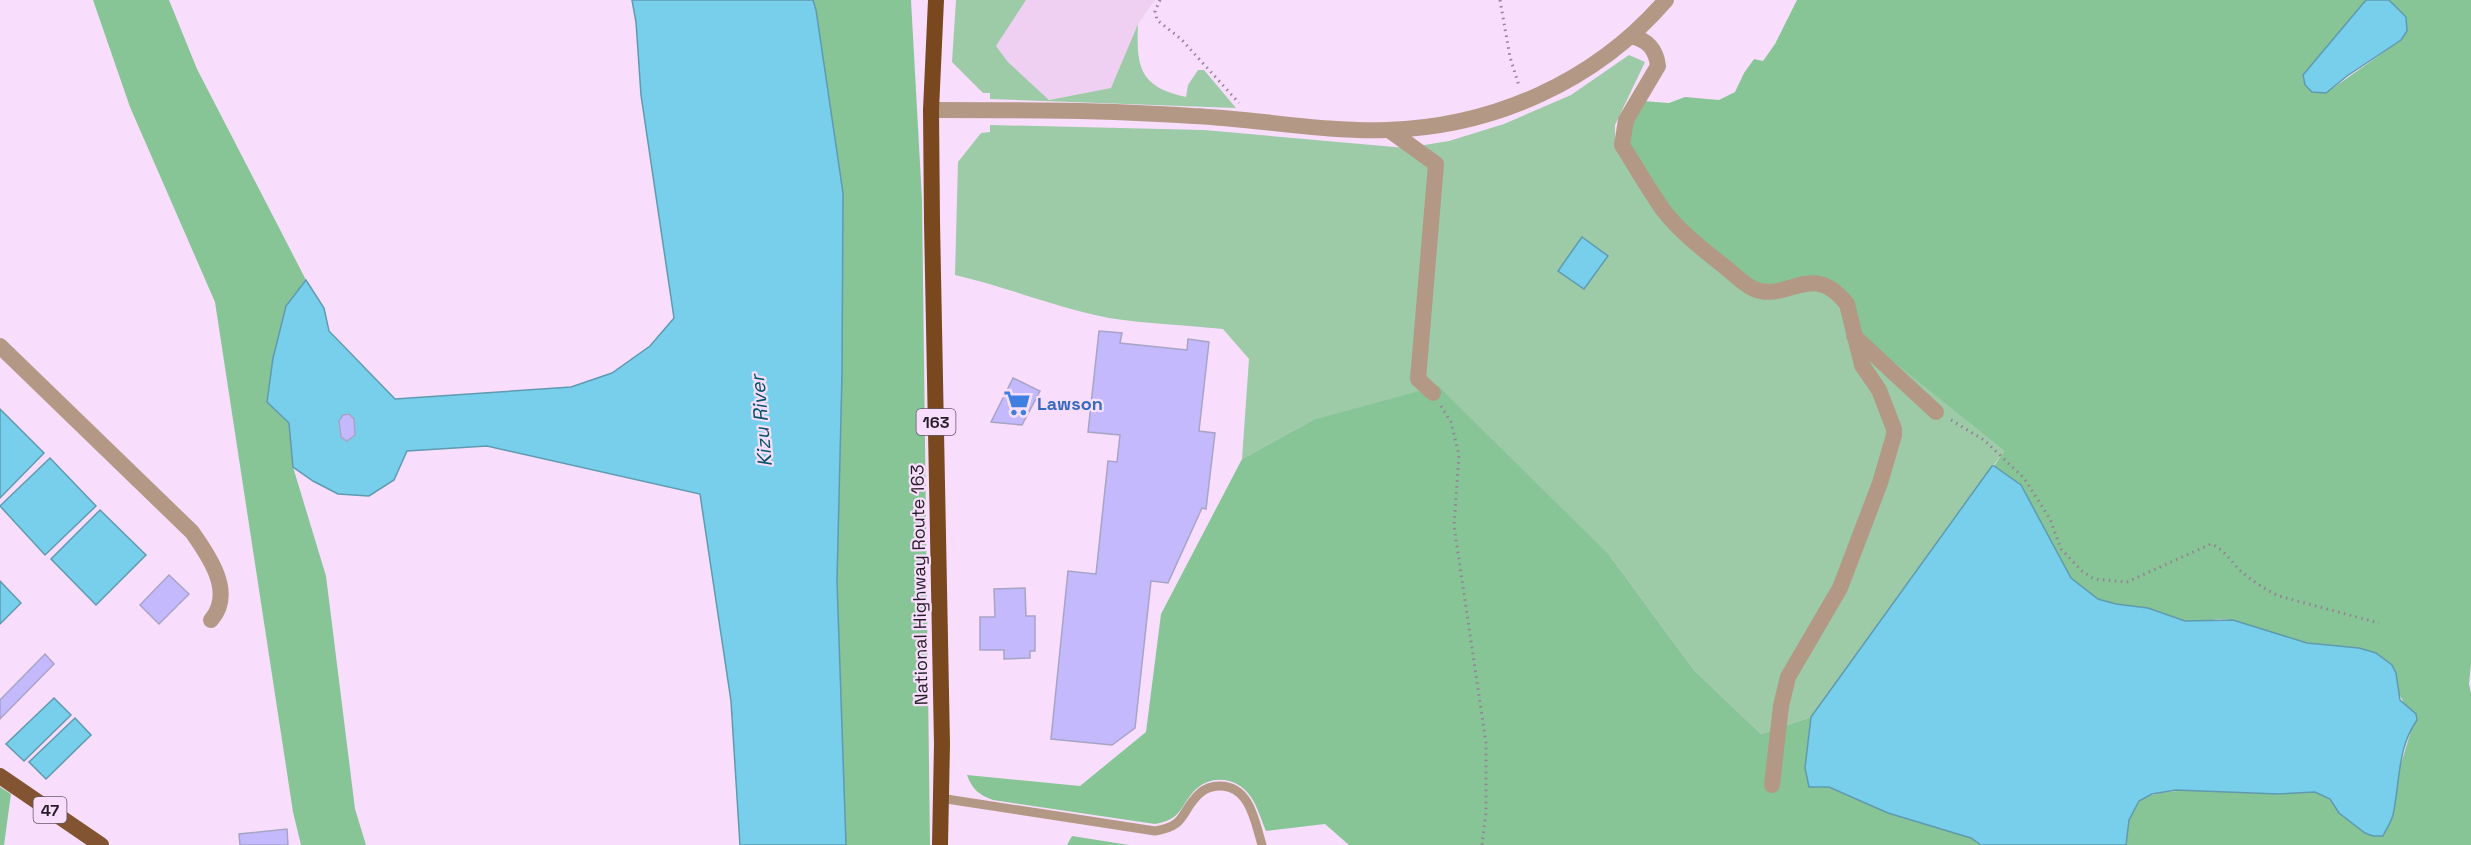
<svg xmlns="http://www.w3.org/2000/svg" width="2471" height="845" font-family="'Space Grotesk',sans-serif">
<style>
.built{fill:#efd0f3}
.green{fill:#9dcaa7}
.forest{fill:#87c596}
.water{fill:#77cfeb;stroke:#5f9ab0;stroke-width:1.5}
.building{fill:#c3b9fc;stroke:#a8a4c5;stroke-width:1.5}
.lines{fill:none;stroke-linecap:round;stroke-linejoin:round}
.path{stroke:#948297;stroke-width:3;stroke-dasharray:1.5 4.5;stroke-linecap:butt}
.service{stroke:#b39885;stroke-width:9}
.minor{stroke:#b39885;stroke-width:16}
.tertiary{stroke:#b39885;stroke-width:16}
.primary{stroke:#835431;stroke-width:16}
.trunk{stroke:#7a481e;stroke-width:16}
.labels{text-anchor:middle;dominant-baseline:central;stroke-width:4.5;stroke-linejoin:round;paint-order:stroke}
.shield{fill:#f8defc;stroke:#665768;stroke-width:1.5}
.shield-label{font-size:16px;font-weight:bold;fill:#271d28}
.shop-label{font-size:18px;font-weight:bold;fill:#366cbe;stroke:#f8defc;text-anchor:start}
.street-label{font-size:18px;fill:#271d28;stroke:#f8defc}
.water-label{font-size:20px;font-style:italic;fill:#025366;stroke:#f8defc}
</style>
<rect width="100%" height="100%" fill="#f8defc"/>
<!-- built -->
<path class="built" d="M 1026,0 L 1155,0 L 1138,24 L 1111,88 L 1049,100 L 1008,62 L 996,46 Z"/>
<!-- green -->
<path class="green" d="M 956,0 L 1026,0 L 996,46 L 1008,62 L 1049,100 L 1111,88 L 1138,24 C 1136,68 1140,87 1186,97 L 1188,85 L 1198,70 L 1204,70 L 1236,108 L 990,99 L 990,93 L 983,93 L 952,62 Z
M 1629,55 L 1645,62 L 1615,125 L 1615,145 L 1841,286 L 1851,297 L 1859,333 L 2004,451 L 1811,717 L 1761,734 L 1694,670 L 1610,556 L 1313,420 L 1242,459 L 1249,359 L 1223,329 C 1186,325 1147,324 1109,318 C 1057,308 1007,287 955,275 L 958,162 L 981,133 L 990,132 L 990,125 L 1204,130 L 1406,148 L 1449,141 L 1504,124 L 1571,95 Z"/>
<!-- forest -->
<path class="forest" d="M 93,0 L 169,0 L 197,69 L 306,280 L 286,306 L 273,358 L 267,402 L 289,423 L 293,467 L 326,576 L 355,809 L 366,845 L 301,845 L 293,812 L 215,302 L 130,107 Z
M 813,0 L 911,0 L 922,200 L 930,845 L 846,845 L 837,581 L 842,374 L 843,193 L 816,10 Z
M 1797,0 L 2366,0 L 2303,75 L 2312,92 L 2326,93 L 2401,40 L 2407,31 L 2406,17 L 2389,0 L 2471,0 L 2471,664 L 2469,684 L 2471,693 L 2471,845 L 2126,845 C 2127,831 2127,812 2139,802 C 2160,782 2244,794 2275,794 C 2288,795 2303,790 2316,792 C 2328,794 2333,804 2339,813 L 2397,777 L 2416,714 L 2406,707 L 2399,694 L 2359,648 L 2307,643 L 2233,620 L 2219,619 L 2192,623 L 2148,608 L 2116,604 L 2098,599 L 2071,578 L 2021,485 L 1994,466 L 2004,451 L 1858,333 L 1851,298 L 1841,286 L 1767,285 L 1748,280 L 1670,211 L 1626,146 L 1631,123 L 1643,101 L 1669,103 L 1685,97 L 1719,100 L 1735,92 L 1744,73 L 1754,59 L 1763,61 L 1775,44 Z
M 1438,386 L 1610,556 L 1694,670 L 1761,734 L 1811,717 L 1805,768 L 1810,787 L 1829,787 L 1888,813 L 1971,838 L 1981,845 L 1349,845 L 1325,824 L 1266,831 C 1261,820 1258,807 1251,797 C 1239,778 1212,773 1195,790 C 1179,807 1183,819 1155,824 L 993,800 C 979,795 972,789 967,775 L 1080,786 L 1146,732 L 1161,614 L 1242,459 L 1313,420 Z
M 0,787 L 11,794 L 4,845 L 0,845 Z
M 1072,836 L 1129,845 L 1067,845 Z"/>
<!-- water -->
<path class="water" d="M 632,0 L 813,0 L 816,10 L 843,193 L 842,374 L 837,581 L 846,845 L 740,845 L 731,701 L 700,494 L 487,446 L 407,451 L 394,480 L 369,496 L 338,494 L 313,481 L 293,467 L 289,423 L 267,402 L 273,358 L 286,306 L 306,280 L 324,308 L 329,331 L 395,399 L 571,387 L 612,373 L 650,346 L 674,318 L 641,95 L 636,22 Z
M 2366,0 L 2389,0 L 2406,17 L 2407,31 L 2401,40 L 2347,76 L 2326,93 L 2312,92 L 2305,85 L 2303,75 Z
M 1582,237 L 1608,256 L 1584,289 L 1558,271 Z
M 0,409 L 44,453 L 0,498 Z
M 50,458 L 96,506 L 45,555 L 0,506 Z
M 1992,466 L 1994,466 L 2021,485 L 2071,578 L 2098,599 L 2116,604 L 2148,608 L 2185,621 L 2233,620 L 2307,643 L 2359,648 L 2376,653 L 2392,665 L 2396,673 L 2400,700 L 2416,714 L 2417,720 C 2397,748 2400,783 2393,815 C 2391,822 2386,830 2383,836 L 2373,836 L 2365,833 L 2339,813 L 2330,799 L 2315,792 L 2278,794 L 2176,790 L 2152,794 L 2139,801 L 2129,820 L 2126,845 L 1981,845 L 1971,838 L 1888,813 L 1829,787 L 1809,787 L 1805,768 L 1811,717 Z
M 100,510 L 146,555 L 96,605 L 51,559 Z
M 0,581 L 21,603 L 0,624 Z
M 54,698 L 71,715 L 24,761 L 6,744 Z
M 75,718 L 91,735 L 46,779 L 29,762 Z"/>
<!-- building -->
<path class="building" d="M 1099,331 L 1122,333 L 1120,343 L 1187,350 L 1188,339 L 1209,342 L 1199,431 L 1215,433 L 1206,509 L 1202,508 L 1168,583 L 1151,581 L 1135,728 L 1112,745 L 1051,739 L 1068,571 L 1096,574 L 1108,461 L 1117,462 L 1120,435 L 1088,432 Z
M 1013,378 L 1040,391 L 1022,425 L 991,422 Z
M 349,414 L 354,419 L 355,435 L 347,441 L 341,437 L 339,421 L 343,415 Z
M 169,575 L 189,594 L 159,624 L 140,605 Z
M 1025,588 L 1026,616 L 1035,616 L 1035,651 L 1030,651 L 1030,658 L 1004,659 L 1004,650 L 980,650 L 980,617 L 995,617 L 994,589 Z
M 45,654 L 54,664 L 0,719 L 0,700 Z
M 287,829 L 288,845 L 240,845 L 239,834 Z"/>
<g class="lines">
<!-- path -->
<path class="path" d="M 1160,0 L 1155,11 L 1157,20 L 1181,39 L 1239,103
M 1500,0 L 1510,57 L 1519,86
M 1441,406 L 1451,422 L 1459,455 L 1454,526 L 1486,743 L 1486,812 L 1482,845
M 1951,420 L 1984,440 L 2024,478 L 2050,519 L 2061,549 L 2082,571 L 2094,579 L 2127,582 L 2211,544 C 2226,550 2231,563 2243,573 C 2254,582 2266,590 2279,596 L 2379,623"/>
<!-- service -->
<path class="service" d="M 940,798 L 1155,831 C 1187,826 1180,812 1199,794 C 1204,789 1212,786 1220,786 C 1250,786 1255,822 1262,845"/>
<!-- minor -->
<path class="minor" d="M 1631,36 C 1648,40 1656,49 1658,66 L 1626,120 L 1622,145 C 1636,167 1649,190 1664,211 C 1680,232 1705,251 1725,267 C 1734,274 1743,284 1754,289 C 1788,303 1812,259 1847,304 L 1862,365 L 1879,390 L 1894,429 L 1894,435 L 1880,483 L 1840,588 L 1788,677 L 1781,706 L 1772,785
M 1389,130 L 1436,164 L 1418,379 L 1433,393
M 1854,336 L 1936,412
M 0,346 L 192,532 C 209,556 235,593 211,620"/>
<!-- tertiary -->
<path class="tertiary" d="M 931,110 C 1019,110 1106,110 1193,116 C 1258,119 1323,132 1387,130 C 1494,127 1596,81 1666,0"/>
<!-- primary -->
<path class="primary" d="M 0,776 L 101,845"/>
<!-- trunk -->
<path class="trunk" d="M 936,0 L 931,110 L 932,222 L 942,744 L 940,845"/>
</g>
<!-- icons -->
<defs>
<symbol id="supermarket-bare" viewBox="-9 -9 18 18"><path d="M-6-5.5h2.5l.6 2H6L4.5 2H-2.5L-4.4-4H-6ZM-1.5 3.2a1.3 1.3 0 1 0 .1 0ZM3 3.2a1.3 1.3 0 1 0 .1 0Z" fill="#3f7fe0" stroke="#f8defc" stroke-width="2.5" paint-order="stroke"/></symbol>
</defs>
<g fill-rule="evenodd">
<use href="#supermarket-bare" x="998" y="384" width="38" height="38"/>
</g>
<g class="labels">
<!-- shield labels -->
<g class="shield">
<rect x="916.5" y="409" width="39" height="26" rx="4.5"/>
<rect x="33.5" y="797" width="33" height="26" rx="4.5"/>
</g>
<g class="shield-label">
<text x="936" y="422">163</text>
<text x="50" y="810">47</text>
</g>
<!-- shop labels -->
<g class="shop-label">
<text x="1037" y="403">Lawson</text>
</g>
<!-- street labels -->
<g class="street-label">
<text transform="translate(919 585) rotate(-91)">National Highway Route 163</text>
</g>
<!-- water labels -->
<g class="water-label">
<text transform="translate(761 421) rotate(-95)">Kizu River</text>
</g>
</g>
</svg>
